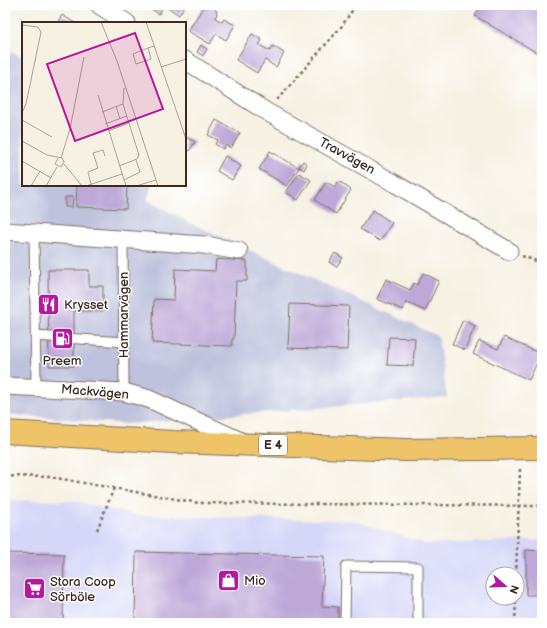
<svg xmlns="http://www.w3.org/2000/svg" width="547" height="628" font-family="'Balsamiq Sans',sans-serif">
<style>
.built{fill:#d6d7f8;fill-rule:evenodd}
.industrial{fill:#bec2dd}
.building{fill:#bda8d8}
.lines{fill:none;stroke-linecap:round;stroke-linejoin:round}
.service-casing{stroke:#7d7063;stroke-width:11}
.minor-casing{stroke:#7d7063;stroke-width:19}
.trunk-casing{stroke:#7d7063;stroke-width:24}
.path{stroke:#7d7063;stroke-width:2.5;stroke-dasharray:3 3;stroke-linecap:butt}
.service{stroke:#fff;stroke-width:9}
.minor{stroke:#fff;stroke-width:17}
.trunk{stroke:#efc469;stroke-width:22}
.labels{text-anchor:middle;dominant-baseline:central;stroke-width:3;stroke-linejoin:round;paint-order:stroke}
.shield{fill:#fff;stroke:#766a62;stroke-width:1}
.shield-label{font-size:12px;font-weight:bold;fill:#3b2a1e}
.street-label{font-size:13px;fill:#3b2a1e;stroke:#fff}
.poi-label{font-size:13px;fill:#3b2a1e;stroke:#fff;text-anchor:start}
.inset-road{fill:none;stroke:#aca194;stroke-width:1}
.view{fill:#b5179e;fill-opacity:0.15;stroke:#b5179e;stroke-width:2}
.inset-edge{fill:none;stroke:#3b2a1e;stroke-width:2}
</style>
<rect width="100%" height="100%" fill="#fff"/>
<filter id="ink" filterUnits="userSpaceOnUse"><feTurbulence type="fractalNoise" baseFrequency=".025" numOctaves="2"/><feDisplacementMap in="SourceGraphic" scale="8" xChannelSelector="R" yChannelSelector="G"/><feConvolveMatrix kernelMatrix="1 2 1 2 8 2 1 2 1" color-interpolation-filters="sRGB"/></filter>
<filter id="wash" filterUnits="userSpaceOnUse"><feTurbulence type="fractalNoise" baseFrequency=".012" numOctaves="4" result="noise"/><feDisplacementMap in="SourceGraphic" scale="16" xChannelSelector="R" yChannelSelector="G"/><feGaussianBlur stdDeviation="0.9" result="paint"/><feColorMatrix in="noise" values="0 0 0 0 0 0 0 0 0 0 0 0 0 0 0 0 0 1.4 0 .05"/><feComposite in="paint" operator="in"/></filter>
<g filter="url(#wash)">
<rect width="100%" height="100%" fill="#f7f1e3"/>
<!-- built -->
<path class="built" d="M 5,500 L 75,501 L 135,515 L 355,521 L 426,544 L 542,540 L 542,623 L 5,623 ZM 493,574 L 517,574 L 517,598 L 493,598 Z"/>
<!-- industrial -->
<path class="industrial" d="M 5,48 L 23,58 L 23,185 L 152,185 L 147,200 L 190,223 L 438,336 L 447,397 L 127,424 L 5,414 Z"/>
<g id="blocks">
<!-- building -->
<path class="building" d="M 145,5 L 185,5 L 179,15 L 164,5 L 159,14 Z
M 209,5 L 216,10 L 217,14 L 215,18 L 222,22 L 224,19 L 235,25 L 226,40 L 216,34 L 210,44 L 188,31 L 204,6 Z
M 474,5 L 542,5 L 542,49 L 539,54 L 475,16 L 479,8 Z
M 62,15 L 75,23 L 57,23 Z
M 252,34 L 262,40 L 259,45 L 270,51 L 273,46 L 284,53 L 276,67 L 265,60 L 257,73 L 236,60 Z
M 201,45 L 207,49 L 203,56 L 197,52 Z
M 216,120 L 240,133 L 231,148 L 226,145 L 223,149 L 215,144 L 218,140 L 208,135 Z
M 186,137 L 195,142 L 189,151 L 185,149 L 185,139 Z
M 270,151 L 299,168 L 287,186 L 259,169 Z
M 225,156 L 241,166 L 232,180 L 217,171 Z
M 303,161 L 307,164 L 304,170 L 299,167 Z
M 299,173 L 311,180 L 298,200 L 286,192 Z
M 326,182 L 335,187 L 338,182 L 342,183 L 351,190 L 336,214 L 315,200 Z
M 77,185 L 127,186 L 126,209 L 76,207 Z
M 65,197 L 73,197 L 72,207 L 65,207 Z
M 373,210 L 392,223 L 380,241 L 360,229 Z
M 335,253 L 343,258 L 336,267 L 329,262 Z
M 216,259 L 247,261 L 247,281 L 236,281 L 234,339 L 232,339 L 232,346 L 152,343 L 154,299 L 174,300 L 175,269 L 215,271 Z
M 48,270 L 89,270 L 89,286 L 103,286 L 103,311 L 74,311 L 74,366 L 49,366 Z
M 423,273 L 439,281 L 425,311 L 406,302 L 403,310 L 377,299 L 386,279 L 410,290 L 414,283 L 417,285 Z
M 290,304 L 349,306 L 347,350 L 288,348 Z
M 463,320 L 475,326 L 465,350 L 452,344 Z
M 389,337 L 415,338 L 413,366 L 387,365 Z
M 504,337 L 541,354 L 529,380 L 473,354 L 479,341 L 498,349 Z
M 526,550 L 542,551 L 542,595 L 526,595 Z
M 136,552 L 324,556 L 322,606 L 338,607 L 338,623 L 135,623 Z
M 5,553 L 64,554 L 63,623 L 5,623 Z"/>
</g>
</g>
<g filter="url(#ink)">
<use href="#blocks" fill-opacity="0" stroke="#7d7063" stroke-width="1"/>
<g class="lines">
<defs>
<path id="service" d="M 34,232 L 36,387
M 123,239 L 124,392
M 35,336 L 124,342
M 345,623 L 346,566 L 418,567 L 418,623"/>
<path id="minor" d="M 99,5 L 127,23
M 185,60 L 267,112 L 394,183 L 509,251
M 5,231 L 204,245 L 239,251
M 5,386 L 124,392 L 149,399 L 245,443"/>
<path id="trunk" d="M 5,432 L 173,442 L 406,450 L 542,448"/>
</defs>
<!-- service casing -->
<use href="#service" class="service-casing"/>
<!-- minor casing -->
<use href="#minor" class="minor-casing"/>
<!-- trunk casing -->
<use href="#trunk" class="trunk-casing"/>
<!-- path -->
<path class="path" d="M 277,100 L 341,27 L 356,5
M 522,256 L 542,263
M 5,476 L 50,477 L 199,503 L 542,506
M 97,530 L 114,488
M 516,574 L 520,469
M 515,623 L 516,598"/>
<!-- service -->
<use href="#service" class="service"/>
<!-- minor -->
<use href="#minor" class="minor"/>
<!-- trunk -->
<use href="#trunk" class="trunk"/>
</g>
</g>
<!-- icons -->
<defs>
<symbol id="restaurant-square" viewBox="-11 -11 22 22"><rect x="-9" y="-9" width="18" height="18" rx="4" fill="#b5179e" stroke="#fff"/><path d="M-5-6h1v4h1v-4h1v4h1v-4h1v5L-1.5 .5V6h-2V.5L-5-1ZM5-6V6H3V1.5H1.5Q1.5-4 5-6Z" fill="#fff"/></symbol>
<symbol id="fuel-square" viewBox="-11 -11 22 22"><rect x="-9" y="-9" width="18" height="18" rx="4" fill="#b5179e" stroke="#fff"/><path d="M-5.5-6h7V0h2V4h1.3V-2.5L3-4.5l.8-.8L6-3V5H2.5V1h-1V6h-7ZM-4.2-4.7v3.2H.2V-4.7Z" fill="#fff"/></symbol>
<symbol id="shop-square" viewBox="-11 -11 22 22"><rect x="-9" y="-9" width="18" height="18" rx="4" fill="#b5179e" stroke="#fff"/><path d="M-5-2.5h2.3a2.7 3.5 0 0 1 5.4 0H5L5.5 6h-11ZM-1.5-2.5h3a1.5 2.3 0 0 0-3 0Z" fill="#fff"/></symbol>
<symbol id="supermarket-square" viewBox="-11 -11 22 22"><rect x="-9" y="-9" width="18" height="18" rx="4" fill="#b5179e" stroke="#fff"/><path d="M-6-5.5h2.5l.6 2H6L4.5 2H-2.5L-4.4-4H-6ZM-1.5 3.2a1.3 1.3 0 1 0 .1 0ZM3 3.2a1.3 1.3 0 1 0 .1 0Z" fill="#fff"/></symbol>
</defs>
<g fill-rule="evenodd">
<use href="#restaurant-square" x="36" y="292" width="25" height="25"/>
<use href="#fuel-square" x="50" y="326" width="25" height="25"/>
<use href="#shop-square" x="216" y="568" width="25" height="25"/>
<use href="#supermarket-square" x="22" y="576" width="25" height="25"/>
</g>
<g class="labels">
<!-- shield labels -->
<rect class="shield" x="259" y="435" width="28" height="20" rx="3"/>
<g class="shield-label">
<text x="273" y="445">E 4</text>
</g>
<!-- street labels -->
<g class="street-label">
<text transform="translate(347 156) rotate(29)">Travvägen</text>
<text transform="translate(124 315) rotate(-90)">Hammarvägen</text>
<text transform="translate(95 392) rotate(5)">Mackvägen</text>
</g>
<!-- poi labels -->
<g class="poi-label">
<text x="64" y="305">Krysset</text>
<text x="62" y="361" text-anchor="middle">Preem</text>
<text x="244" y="581">Mio</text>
<text x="50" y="582">Stora Coop<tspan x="50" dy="15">Sörböle</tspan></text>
</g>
</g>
<!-- overview -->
<g transform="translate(22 22)">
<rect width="164" height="164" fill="#f7f1e3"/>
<path class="inset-road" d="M 79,0 L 95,39 L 136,164M 124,0 L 164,117M 0,3 L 16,5 L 19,10 L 4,82 L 0,91M 126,26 L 129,37 L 114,42 L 111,32 L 126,26 L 132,24M 139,45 L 164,37M 76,73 L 104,164M 94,84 L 98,97M 80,90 L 101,82M 0,98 L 30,115M 83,102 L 105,94M 86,109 L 107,101M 0,119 L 25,133 L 40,136 L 42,140 L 39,145 L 33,142 L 36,136M 39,136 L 48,107 L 62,35M 0,139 L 29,156M 42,142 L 60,164M 97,144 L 115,137 L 117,133 L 101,82 L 102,66M 102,158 L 118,150 L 114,138M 69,162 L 66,150 L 76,146 L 71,131 L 81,128 L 83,134M 9,164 L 18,149M 24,164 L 35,145M 64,164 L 100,152M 114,164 L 134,158"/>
<path class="view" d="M 113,11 L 141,87 L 53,119 L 25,42 Z"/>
<rect width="164" height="164" class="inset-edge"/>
</g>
<!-- margin -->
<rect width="547" height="628" fill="none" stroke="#fff" stroke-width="20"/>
<!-- north arrow -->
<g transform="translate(505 586) rotate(110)"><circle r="19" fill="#ffffff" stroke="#b1aaa5"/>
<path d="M0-3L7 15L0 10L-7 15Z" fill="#b5179e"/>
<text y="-6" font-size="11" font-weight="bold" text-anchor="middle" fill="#3b2a1e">N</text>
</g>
</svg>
